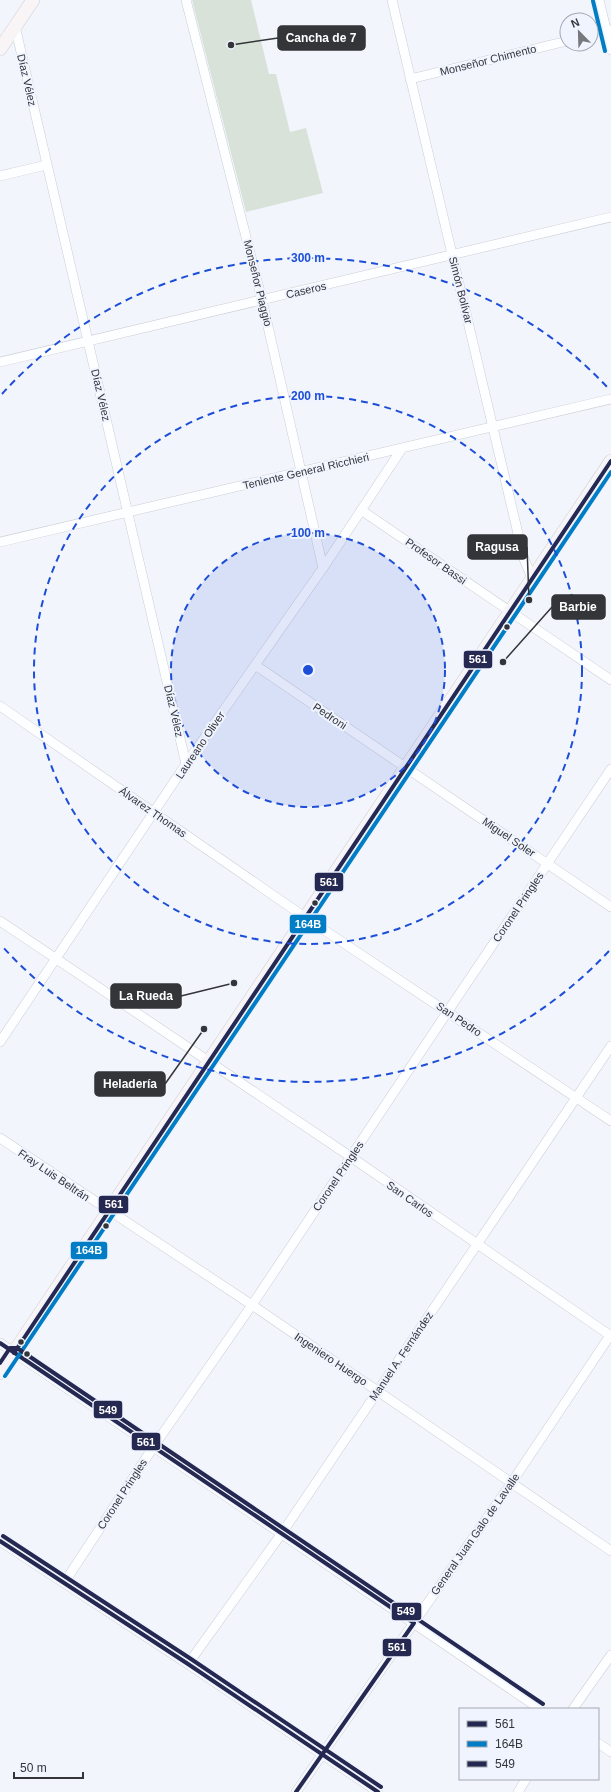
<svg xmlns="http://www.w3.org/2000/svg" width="611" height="1792" font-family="Arial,sans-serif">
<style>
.garden{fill:#d8e2d9}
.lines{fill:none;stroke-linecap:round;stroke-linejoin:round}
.street-casing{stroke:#cdced4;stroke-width:10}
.secondary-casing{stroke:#cdced4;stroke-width:14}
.street{stroke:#fdfeff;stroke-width:9}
.secondary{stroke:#f9f4f6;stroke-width:13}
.bus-1-casing{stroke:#eff4ff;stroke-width:7}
.bus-2-casing{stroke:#eff4ff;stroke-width:7}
.bus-3-casing{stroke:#eff4ff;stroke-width:7}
.bus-1{stroke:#252850;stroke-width:4}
.bus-2{stroke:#007dc5;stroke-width:4}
.bus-3{stroke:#252850;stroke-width:4}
.ring{fill:none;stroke:#1d4ed8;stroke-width:2;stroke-dasharray:7 5}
.bus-dot{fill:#333539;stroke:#eff4ff;stroke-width:1.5}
.labels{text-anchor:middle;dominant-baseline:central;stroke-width:4;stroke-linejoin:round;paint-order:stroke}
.street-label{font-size:11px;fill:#333539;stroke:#eff4ff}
.centre{fill:#1d4ed8;stroke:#eff4ff;stroke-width:2}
.ring-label{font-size:12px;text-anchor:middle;font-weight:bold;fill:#1d4ed8;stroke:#eff4ff;stroke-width:4;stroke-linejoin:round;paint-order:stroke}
.leader{fill:none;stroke:#333539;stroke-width:1.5}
.callout-dot{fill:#333539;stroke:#eff4ff;stroke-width:1.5}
.callout{fill:#333539;stroke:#333539;stroke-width:1.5}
.callout-label{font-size:12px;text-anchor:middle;font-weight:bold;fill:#fff}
.line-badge{stroke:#eff4ff;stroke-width:1.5}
.badge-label{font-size:11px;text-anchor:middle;font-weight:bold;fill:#fff}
</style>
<rect width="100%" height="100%" fill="#f2f5fc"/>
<!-- garden -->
<path class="garden" d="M 192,0 L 251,0 L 269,74 L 276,74 L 290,132 L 306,128 L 323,193 L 246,212 Z"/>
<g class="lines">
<defs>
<path id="street" d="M 186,0 L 262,300 L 323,568
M 392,0 L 524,559 L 533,580
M 599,0 L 611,50
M 15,26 L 186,764
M 591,35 L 611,30
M 410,79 L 567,41
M 0,176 L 46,165
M 0,362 L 611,217
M 361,510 L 611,680
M 0,542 L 611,399
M 255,665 L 611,907
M 0,706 L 306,918 L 611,1121
M 0,921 L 351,1157 L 611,1336
M 0,1042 L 186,764 L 323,568 L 401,450
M 0,1138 L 252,1305 L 611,1551
M 0,1343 L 540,1709
M 0,1541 L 188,1664 L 378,1792
M 64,1583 L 154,1446 L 252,1305 L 448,1011 L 611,769
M 188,1664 L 282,1533 L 611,1046
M 573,1709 L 611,1655
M 598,1743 L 611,1752
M 296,1792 L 512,1482 L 611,1334
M 518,1792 L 526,1779"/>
<path id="secondary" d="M 0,49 L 33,0
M 0,1373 L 611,461"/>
</defs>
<!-- street casing -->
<use href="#street" class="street-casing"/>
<!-- secondary casing -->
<use href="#secondary" class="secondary-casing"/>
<!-- street -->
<use href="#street" class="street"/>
<!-- secondary -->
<use href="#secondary" class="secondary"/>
<defs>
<path id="bus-1" d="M 0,1343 L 414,1623 L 296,1792
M 14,1353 L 611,461
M 0,1541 L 188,1664 L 378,1792"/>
<path id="bus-2" d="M 593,1 L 605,51
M 5,1376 L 611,472"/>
<path id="bus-3" d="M 0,1363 L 10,1348 L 17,1348 L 543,1704
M 3,1536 L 191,1659 L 381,1787"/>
</defs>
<!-- bus-1 casing -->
<use href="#bus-1" class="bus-1-casing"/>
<!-- bus-2 casing -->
<use href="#bus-2" class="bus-2-casing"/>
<!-- bus-3 casing -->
<use href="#bus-3" class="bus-3-casing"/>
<!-- bus-1 -->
<use href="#bus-1" class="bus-1"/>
<!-- bus-2 -->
<use href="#bus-2" class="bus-2"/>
<!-- bus-3 -->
<use href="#bus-3" class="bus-3"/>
</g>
<!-- distance rings -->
<circle cx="308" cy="670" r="137" fill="#1d4ed8" fill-opacity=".12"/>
<g class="ring">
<circle cx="308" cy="670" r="137"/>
<circle cx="308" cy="670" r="274"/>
<path d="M609 951A412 412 0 0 1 2 946M2 394A412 412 0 0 1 609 389"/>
</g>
<!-- markers -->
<g class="bus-dot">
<circle cx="507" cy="627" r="3.5"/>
<circle cx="315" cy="903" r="3.5"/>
<circle cx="106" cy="1226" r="3.5"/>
<circle cx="21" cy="1342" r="3.5"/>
<circle cx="27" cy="1354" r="3.5"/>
</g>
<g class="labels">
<!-- street labels -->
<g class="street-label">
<text transform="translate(488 60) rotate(-14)">Monseñor Chimento</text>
<text transform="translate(27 80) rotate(77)">Díaz Vélez</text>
<text transform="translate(258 283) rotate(76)">Monseñor Piaggio</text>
<text transform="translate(306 290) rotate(-13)">Caseros</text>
<text transform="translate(461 290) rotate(76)">Simón Bolívar</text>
<text transform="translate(101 395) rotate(77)">Díaz Vélez</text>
<text transform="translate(306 471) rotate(-13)">Teniente General Ricchieri</text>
<text transform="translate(436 561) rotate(35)">Profesor Bassi</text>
<text transform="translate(174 711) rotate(77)">Díaz Vélez</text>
<text transform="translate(330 716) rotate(34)">Pedroni</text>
<text transform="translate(200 745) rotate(-56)">Laureano Oliver</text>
<text transform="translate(153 812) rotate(35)">Álvarez Thomas</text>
<text transform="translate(509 837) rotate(34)">Miguel Soler</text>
<text transform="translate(518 907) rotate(-56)">Coronel Pringles</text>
<text transform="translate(459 1019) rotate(34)">San Pedro</text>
<text transform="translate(54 1175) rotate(34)">Fray Luis Beltrán</text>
<text transform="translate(338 1176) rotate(-56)">Coronel Pringles</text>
<text transform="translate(410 1199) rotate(35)">San Carlos</text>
<text transform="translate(401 1356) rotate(-56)">Manuel A. Fernández</text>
<text transform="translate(331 1359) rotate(34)">Ingeniero Huergo</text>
<text transform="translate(122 1494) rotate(-57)">Coronel Pringles</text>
<text transform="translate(475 1534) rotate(-55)">General Juan Galo de Lavalle</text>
</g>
</g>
<circle cx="308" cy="670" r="6" class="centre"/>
<g class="ring-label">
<text x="308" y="262">300 m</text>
<text x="308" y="400">200 m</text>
<text x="308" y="537">100 m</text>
</g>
<!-- callouts -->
<path class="leader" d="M231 45L278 38M529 600L527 547M503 662L552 607M234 983L181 996M204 1029L165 1084"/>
<g class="callout-dot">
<circle cx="231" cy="45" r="4"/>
<circle cx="529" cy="600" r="4"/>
<circle cx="503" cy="662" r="4"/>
<circle cx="234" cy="983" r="4"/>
<circle cx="204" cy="1029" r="4"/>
</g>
<g class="callout">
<rect x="278" y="26" width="87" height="24" rx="4"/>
<rect x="468" y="535" width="59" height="24" rx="4"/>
<rect x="552" y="595" width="53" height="24" rx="4"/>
<rect x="111" y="984" width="70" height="24" rx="4"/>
<rect x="95" y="1072" width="70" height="24" rx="4"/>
</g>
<g class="callout-label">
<text x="321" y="42">Cancha de 7</text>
<text x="497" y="551">Ragusa</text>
<text x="578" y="611">Barbie</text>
<text x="146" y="1000">La Rueda</text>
<text x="130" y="1088">Heladería</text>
</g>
<g class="line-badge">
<rect x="463" y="650" width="30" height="19" rx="4" fill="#252850"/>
<rect x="314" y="872" width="30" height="20" rx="4" fill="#252850"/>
<rect x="289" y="914" width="38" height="20" rx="4" fill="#007dc5"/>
<rect x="98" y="1195" width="31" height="19" rx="4" fill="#252850"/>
<rect x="70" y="1241" width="38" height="19" rx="4" fill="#007dc5"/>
<rect x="93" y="1400" width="30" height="19" rx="4" fill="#252850"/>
<rect x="131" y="1432" width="30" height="19" rx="4" fill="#252850"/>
<rect x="391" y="1602" width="31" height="19" rx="4" fill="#252850"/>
<rect x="382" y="1638" width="30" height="19" rx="4" fill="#252850"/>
</g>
<g class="badge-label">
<text x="478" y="663">561</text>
<text x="329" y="886">561</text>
<text x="308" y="928">164B</text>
<text x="114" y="1208">561</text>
<text x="89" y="1254">164B</text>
<text x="108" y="1414">549</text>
<text x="146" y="1446">561</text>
<text x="406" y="1615">549</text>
<text x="397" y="1651">561</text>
</g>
<!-- legend -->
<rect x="459" y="1708" width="140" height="72" fill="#eff4ff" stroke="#a4a8b0"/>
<rect x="467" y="1721" width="20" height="6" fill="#252850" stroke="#a4a8b0"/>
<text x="495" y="1728" font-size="12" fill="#333539">561</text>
<rect x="467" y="1741" width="20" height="6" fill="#007dc5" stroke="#a4a8b0"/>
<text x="495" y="1748" font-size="12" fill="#333539">164B</text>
<rect x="467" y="1761" width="20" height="6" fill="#252850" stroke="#a4a8b0"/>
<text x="495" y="1768" font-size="12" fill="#333539">549</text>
<!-- north arrow -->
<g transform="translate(579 32) rotate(337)"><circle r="19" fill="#eff4ff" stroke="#a4a8b0"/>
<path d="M0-3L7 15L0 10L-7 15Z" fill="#76787d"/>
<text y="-6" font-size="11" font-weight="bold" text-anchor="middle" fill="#333539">N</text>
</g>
<!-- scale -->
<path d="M14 1772v6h69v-6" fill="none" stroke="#333539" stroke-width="2"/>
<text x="20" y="1772" font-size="12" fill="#333539" stroke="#eff4ff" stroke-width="3" paint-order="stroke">50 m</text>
</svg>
